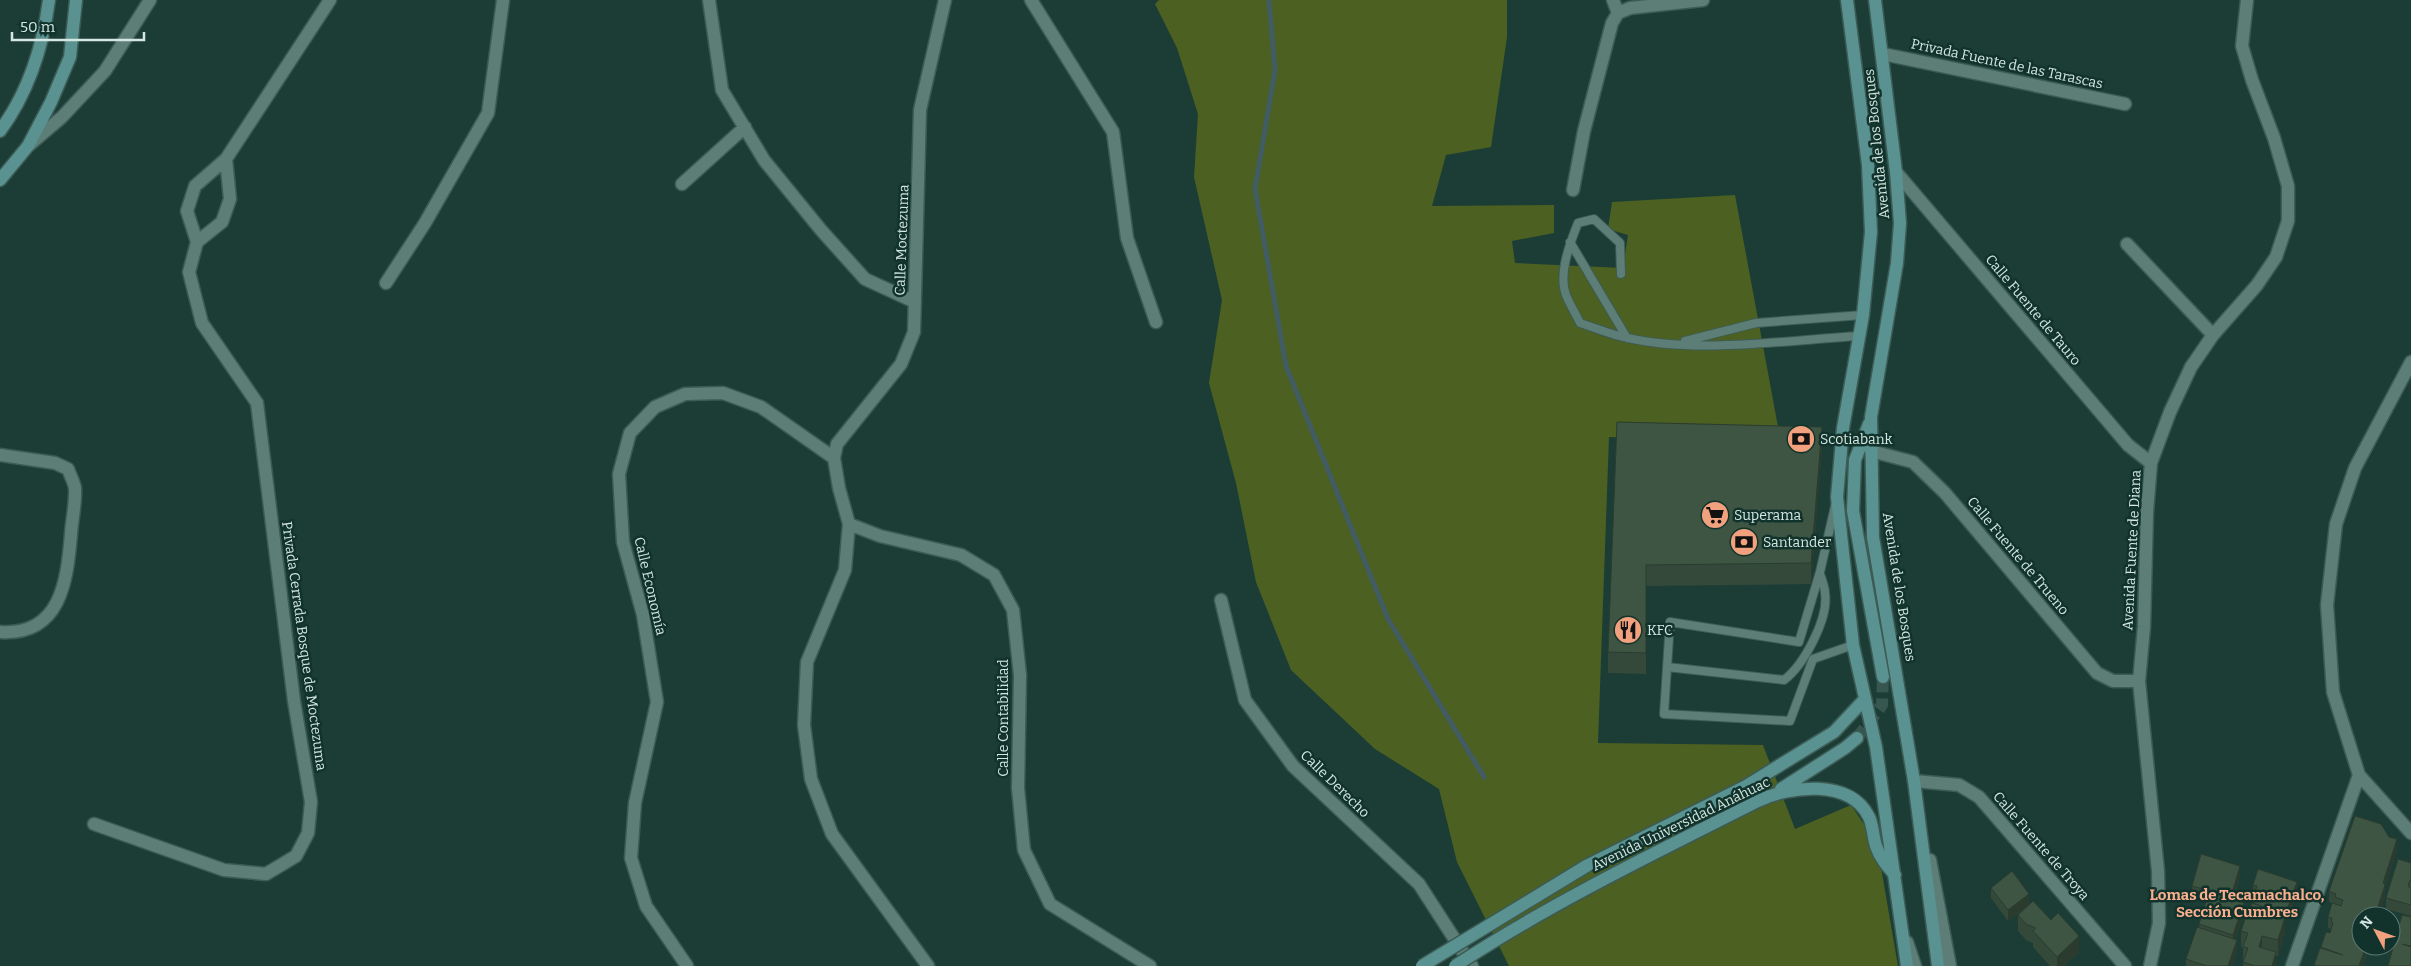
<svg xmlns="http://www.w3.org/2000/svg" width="2411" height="966" font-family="Bitter,serif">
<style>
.green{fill:#4c6021}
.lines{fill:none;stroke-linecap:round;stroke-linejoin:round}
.stream{stroke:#425c63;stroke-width:5}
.secondary-tunnel{stroke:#385650;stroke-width:12;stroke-dasharray:12 6;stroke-linecap:butt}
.service-casing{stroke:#3c5b55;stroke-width:10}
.minor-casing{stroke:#3c5b55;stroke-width:15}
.tertiary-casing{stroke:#3c5b55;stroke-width:15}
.secondary-casing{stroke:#3c5b55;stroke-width:15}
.service{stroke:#5c7e76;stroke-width:8}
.minor{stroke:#5c7e76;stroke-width:12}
.tertiary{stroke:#5c7e76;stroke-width:12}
.secondary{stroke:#599290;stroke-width:12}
.secondary-bridge-casing{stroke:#3c5b55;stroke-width:15;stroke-linecap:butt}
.secondary-bridge{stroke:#599290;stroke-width:12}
.wall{fill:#35493a}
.shaded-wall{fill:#2b3c2f}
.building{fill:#3e5543;stroke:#2b3c2f}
.labels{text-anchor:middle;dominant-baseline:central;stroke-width:5;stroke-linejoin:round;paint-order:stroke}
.street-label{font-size:14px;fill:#d5e7e2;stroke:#11332c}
.poi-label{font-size:14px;fill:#d5e7e2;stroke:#11332c;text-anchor:start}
.neighbourhood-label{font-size:15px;font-weight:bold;fill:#fbaf8e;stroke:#11332c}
</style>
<rect width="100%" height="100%" fill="#1c3d36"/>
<!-- green -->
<path class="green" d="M 1159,0 L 1507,0 L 1507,37 L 1491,147 L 1446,155 L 1432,206 L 1554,205 L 1554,233 L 1512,241 L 1515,263 L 1623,268 L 1628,235 L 1608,229 L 1612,202 L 1735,195 L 1781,443 L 1609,437 L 1598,743 L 1763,745 L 1795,829 L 1851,805 L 1877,844 L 1898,966 L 1509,966 L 1457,862 L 1439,789 L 1375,749 L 1291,670 L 1256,582 L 1236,483 L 1209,383 L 1222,300 L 1194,177 L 1198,114 L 1177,48 L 1155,4 Z"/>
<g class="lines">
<!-- stream -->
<path class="stream" d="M 1269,0 L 1275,70 L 1255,189 L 1286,366 L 1388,619 L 1484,777"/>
<!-- secondary-tunnel -->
<path class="secondary-tunnel" d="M 1857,738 L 1882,705 L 1883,677"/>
<defs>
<path id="service" d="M 1570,242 L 1627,338
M 1621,274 L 1620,243 L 1594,219 L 1578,223 C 1570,243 1558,274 1566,295 C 1570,305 1576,314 1580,323 C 1596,328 1612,335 1628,338 C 1698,354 1787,340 1859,336
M 1685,341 L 1756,323 L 1863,315
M 1835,506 L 1820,572 L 1799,642 L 1670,622 L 1664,714 L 1790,721 L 1813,659 L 1853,645
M 1667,667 L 1784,680 C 1804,665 1829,618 1825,593 C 1825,587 1822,580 1820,574"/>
<path id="minor" d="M 709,0 L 722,90 L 764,160 L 821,230 L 865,279 L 915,302
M 1031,0 L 1113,132 L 1127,238 L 1156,322
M 1613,0 L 1618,13
M 1883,54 L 2125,104
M 28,146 L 62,117 L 105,71 L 150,0
M 1896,172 L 2128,445 L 2151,463
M 682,184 L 745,127
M 1573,190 L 1584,131 L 1612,23 L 1618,13 L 1630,8 L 1703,0
M 197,242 L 222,222 L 230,199 L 226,159
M 2127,244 L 2213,335
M 386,283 L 425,223 L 488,113 L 503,0
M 2411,362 L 2355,468 L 2336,524 L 2327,605 L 2333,692 L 2359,775 L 2411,833
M 1871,451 L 1913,462 L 1945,493 L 2097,673 L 2113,681 L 2139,681
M 0,455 L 55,463 L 68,469 C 70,475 74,482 75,488 C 76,502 72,519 71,534 C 67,581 61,636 0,632
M 849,524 L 880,536 L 961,555 L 994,575 L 1013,610 L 1020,675 L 1018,788 L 1024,850 L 1050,904 L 1150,966
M 1221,600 L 1245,700 L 1293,766 L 1419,884 L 1472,966
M 1914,781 L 1959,785 L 1979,797 L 2125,966
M 94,824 L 224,870 L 266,874 L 296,856 L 308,833 L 311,802 L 294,701 L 257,403 L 202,323 L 189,272 L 197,242 L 187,211 L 195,186 L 226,159 L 330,0
M 687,966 L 646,906 L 631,858 L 635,803 L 657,702 L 643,615 L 623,542 L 619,474 L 630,433 L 655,407 L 685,394 L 723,393 L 761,407 L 834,458
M 928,966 L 832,834 L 811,779 L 804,725 L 807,662 L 845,570 L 849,524 L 839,488 L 834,458 L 837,444 L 901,364 L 914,332 L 920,110 L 945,0
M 2150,966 L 2159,923 L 2158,871 L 2139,681 L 2144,627 L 2147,512 L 2151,463 L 2170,412 L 2191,367 L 2213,335 L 2257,285 L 2276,257 L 2288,221 L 2288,186 L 2274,138 L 2252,80 L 2242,46 L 2247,0
M 2292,966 L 2359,775"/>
<path id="tertiary" d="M 1930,860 L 1950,966
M 1907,942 L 1915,966"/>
<path id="secondary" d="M 1847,0 L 1868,165 L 1871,232 L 1863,315 L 1843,428 L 1837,497 L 1853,645 L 1876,747 L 1907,966
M 1875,0 L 1896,172 L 1900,223 L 1897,263 L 1871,417 L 1873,537 L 1914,781 L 1938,966
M 0,131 C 28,93 43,46 49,0
M 0,180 L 28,146 L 51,102 L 70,57 L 76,0
M 1869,424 L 1855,460 L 1853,511 L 1883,677
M 1746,786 L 1834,732 L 1864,700
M 1781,789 L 1845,748 L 1857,738
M 1758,801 C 1789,786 1850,778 1869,817 C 1873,825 1873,837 1876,846 C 1880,858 1887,866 1895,875"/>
</defs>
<!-- service casing -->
<use href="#service" class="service-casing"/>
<!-- minor casing -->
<use href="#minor" class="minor-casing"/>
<!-- tertiary casing -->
<use href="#tertiary" class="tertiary-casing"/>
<!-- secondary casing -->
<use href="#secondary" class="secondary-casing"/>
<!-- service -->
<use href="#service" class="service"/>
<!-- minor -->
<use href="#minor" class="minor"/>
<!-- tertiary -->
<use href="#tertiary" class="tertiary"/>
<!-- secondary -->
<use href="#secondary" class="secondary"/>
<defs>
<path id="secondary-bridge" d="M 1422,966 L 1588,865 L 1746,786
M 1455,966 C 1551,903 1655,853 1758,801"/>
</defs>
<!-- secondary-bridge casing -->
<use href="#secondary-bridge" class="secondary-bridge-casing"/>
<!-- secondary-bridge -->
<use href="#secondary-bridge" class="secondary-bridge"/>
</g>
<!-- wall -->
<path class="wall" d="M 1617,422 L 1822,448 L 1811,584 L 1646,586 L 1646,674 L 1608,673 L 1608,652 Z
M 2397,850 L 2385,887 L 2385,896 L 2363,966 L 2314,966 L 2320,948 L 2321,949 L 2321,947 L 2330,933 L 2331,929 L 2328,928 L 2328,917 L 2335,904 L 2329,902 L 2329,891 Z
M 2411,863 L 2411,916 L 2386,909 L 2386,898 Z
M 2240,876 L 2234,898 L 2244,914 L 2235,940 L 2237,951 L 2232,966 L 2186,966 L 2186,959 L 2199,928 L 2199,924 L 2206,901 L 2192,897 L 2192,886 Z
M 2253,885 L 2297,893 L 2287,921 L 2285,921 L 2285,933 L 2278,956 L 2276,956 L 2276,966 L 2243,966 L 2243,948 L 2241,947 L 2241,931 L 2250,917 L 2250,910 L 2253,896 Z
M 1991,888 L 2029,905 L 2079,952 L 2064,966 L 2050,966 L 2033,947 L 2033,943 L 2026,940 L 2018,931 L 2018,915 L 2027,907 L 2008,921 L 1991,898 Z"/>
<!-- shaded-wall -->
<path class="shaded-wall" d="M 1822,427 L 1822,448 L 1811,584 L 1811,563 Z
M 2397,839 L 2397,850 L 2385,887 L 2385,896 L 2379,916 L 2375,916 L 2383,883 Z
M 2240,866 L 2240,876 L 2231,908 L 2231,897 Z
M 2297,882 L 2297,893 L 2287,921 L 2285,921 L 2285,933 L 2278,956 L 2278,940 L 2281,923 L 2281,912 Z
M 2029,894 L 2029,905 L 2008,921 L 2008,910 Z
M 2244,903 L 2244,914 L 2233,946 L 2233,935 Z
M 2079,936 L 2079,952 L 2064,966 L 2057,966 L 2057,957 Z
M 2262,936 L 2262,952 L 2259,947 Z
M 2237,940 L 2237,951 L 2232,966 L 2228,966 Z
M 2366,946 L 2369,946 L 2363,966 L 2359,966 Z
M 2276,952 L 2276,966 L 2272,966 Z"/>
<!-- building -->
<path class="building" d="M 1617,422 L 1822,427 L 1811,563 L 1646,565 L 1646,653 L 1608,652 Z
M 2355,816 L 2381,824 L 2389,837 L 2397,839 L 2383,883 L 2385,885 L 2375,916 L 2361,916 L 2361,946 L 2366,946 L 2359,966 L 2317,966 L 2314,965 L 2320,948 L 2343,955 L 2321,947 L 2326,932 L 2330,933 L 2333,923 L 2331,922 L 2332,918 L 2328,917 L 2332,903 L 2341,906 L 2343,900 L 2335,897 L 2336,894 L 2329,891 Z
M 2201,854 L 2240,866 L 2231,897 L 2244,903 L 2233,935 L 2199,924 L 2209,892 L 2222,894 L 2192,886 Z
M 2398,859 L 2411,863 L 2411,880 L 2410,880 L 2408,886 L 2411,888 L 2411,905 L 2386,898 Z
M 2258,869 L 2297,882 L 2287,910 L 2281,912 L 2251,903 L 2257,886 L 2253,885 Z
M 2012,871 L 2029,894 L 2008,910 L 1991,888 Z
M 2033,901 L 2051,920 L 2058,913 L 2079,936 L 2057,957 L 2033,931 L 2036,928 L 2026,924 L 2018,915 Z
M 2252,903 L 2261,906 L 2259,909 L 2285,917 L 2278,940 L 2262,936 L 2259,947 L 2276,952 L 2272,966 L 2255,966 L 2243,962 L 2248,948 L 2243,947 L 2248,933 L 2241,931 L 2246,916 L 2254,919 L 2256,912 L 2250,910 Z
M 2402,915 L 2411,917 L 2411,946 L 2402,944 L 2411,947 L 2411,966 L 2388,966 Z
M 2197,927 L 2237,940 L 2228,966 L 2207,966 L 2186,959 Z"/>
<!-- icons -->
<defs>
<symbol id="bank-disc" viewBox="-11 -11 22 22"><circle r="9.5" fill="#f1a17d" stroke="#11332c"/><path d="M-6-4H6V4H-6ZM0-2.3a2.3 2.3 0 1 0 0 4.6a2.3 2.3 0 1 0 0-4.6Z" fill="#111"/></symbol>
<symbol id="supermarket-disc" viewBox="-11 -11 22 22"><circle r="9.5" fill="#f1a17d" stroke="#11332c"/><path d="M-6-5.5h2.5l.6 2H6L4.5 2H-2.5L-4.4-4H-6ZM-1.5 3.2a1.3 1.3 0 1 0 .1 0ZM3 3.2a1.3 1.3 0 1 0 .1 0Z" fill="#111"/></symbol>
<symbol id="restaurant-disc" viewBox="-11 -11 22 22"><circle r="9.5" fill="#f1a17d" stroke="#11332c"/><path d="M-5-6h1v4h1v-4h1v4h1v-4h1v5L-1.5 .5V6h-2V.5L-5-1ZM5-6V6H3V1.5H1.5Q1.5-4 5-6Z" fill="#111"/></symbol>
</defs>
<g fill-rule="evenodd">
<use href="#bank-disc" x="1785" y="423" width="32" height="32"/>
<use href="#supermarket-disc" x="1699" y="499" width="32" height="32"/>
<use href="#bank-disc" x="1728" y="526" width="32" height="32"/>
<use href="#restaurant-disc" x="1612" y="614" width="32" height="32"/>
</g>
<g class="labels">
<!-- street labels -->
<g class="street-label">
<text transform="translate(2007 64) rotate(12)">Privada Fuente de las Tarascas</text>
<text transform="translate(1877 144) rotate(-96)">Avenida de los Bosques</text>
<text transform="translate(902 240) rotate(-88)">Calle Moctezuma</text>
<text transform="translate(2033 310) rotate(50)">Calle Fuente de Tauro</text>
<text transform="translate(2132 550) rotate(-87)">Avenida Fuente de Diana</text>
<text transform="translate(2018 556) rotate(50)">Calle Fuente de Trueno</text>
<text transform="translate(650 586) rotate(77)">Calle Economía</text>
<text transform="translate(1899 587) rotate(81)">Avenida de los Bosques</text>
<text transform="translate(304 646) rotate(82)">Privada Cerrada Bosque de Moctezuma</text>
<text transform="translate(1003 718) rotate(-90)">Calle Contabilidad</text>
<text transform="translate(1335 784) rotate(44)">Calle Derecho</text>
<text transform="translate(1681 824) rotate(-26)">Avenida Universidad Anáhuac</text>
<text transform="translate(2041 846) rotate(49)">Calle Fuente de Troya</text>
</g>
<!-- poi labels -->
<g class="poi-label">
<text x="1820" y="439">Scotiabank</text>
<text x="1734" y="515">Superama</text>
<text x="1763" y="542">Santander</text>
<text x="1647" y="630">KFC</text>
</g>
<!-- neighbourhood labels -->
<g class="neighbourhood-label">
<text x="2237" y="895">Lomas de Tecamachalco,<tspan x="2237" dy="17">Sección Cumbres</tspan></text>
</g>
</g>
<!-- north arrow -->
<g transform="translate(2376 931) rotate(311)"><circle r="24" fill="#11332c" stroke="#5f7b75"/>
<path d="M0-4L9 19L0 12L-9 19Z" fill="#f1a17d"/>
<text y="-8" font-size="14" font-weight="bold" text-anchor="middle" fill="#d5e7e2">N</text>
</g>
<!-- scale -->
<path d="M12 32v8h132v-8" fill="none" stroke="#d5e7e2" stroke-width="2.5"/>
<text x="20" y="32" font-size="15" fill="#d5e7e2" stroke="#11332c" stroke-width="4" paint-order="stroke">50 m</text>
</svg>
